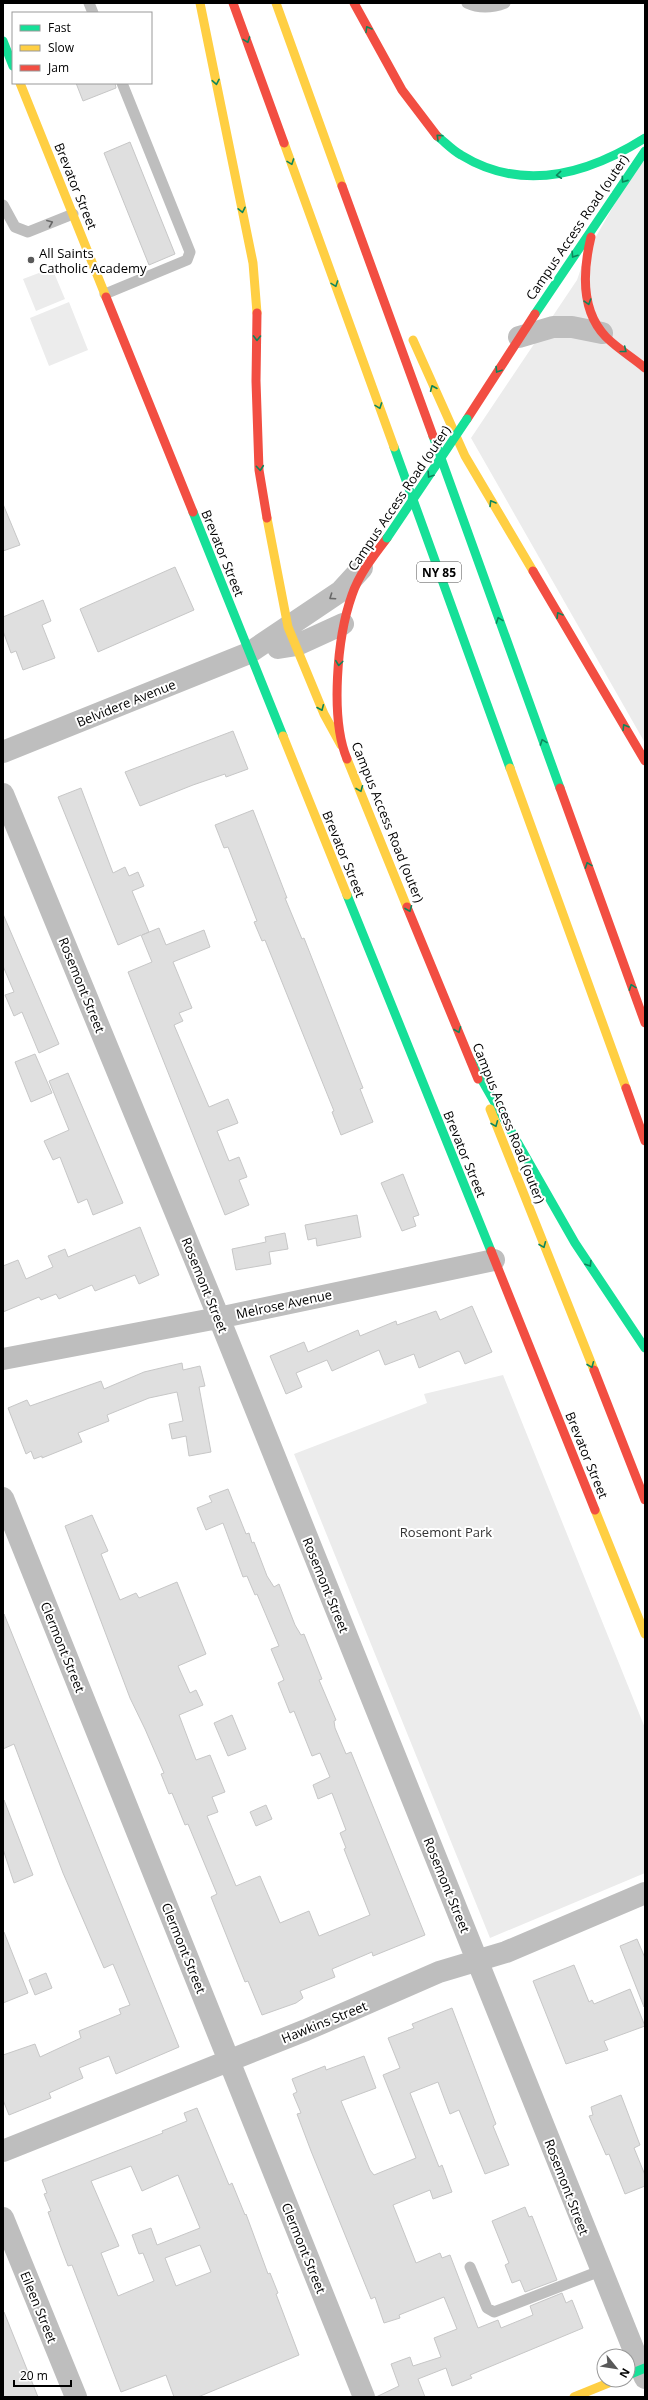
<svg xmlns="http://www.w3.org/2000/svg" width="648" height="2400" font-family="'Open Sans',sans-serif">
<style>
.green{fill:#ececec}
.building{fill:#dfdfdf;stroke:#c7c7c7;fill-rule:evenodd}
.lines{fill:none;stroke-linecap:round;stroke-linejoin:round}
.lane{stroke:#bebebe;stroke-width:11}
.street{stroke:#bebebe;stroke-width:22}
.fast{stroke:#16e098;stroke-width:9}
.slow{stroke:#ffcf43;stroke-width:9}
.jam{stroke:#f24e42;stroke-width:9}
.fast-bridge{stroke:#16e098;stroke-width:9}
.oneway{stroke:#0d865b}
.oneway2{stroke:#686868}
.poi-dot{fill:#595959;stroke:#fff;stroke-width:1.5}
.labels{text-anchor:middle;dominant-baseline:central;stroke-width:4;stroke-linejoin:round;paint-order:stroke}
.shield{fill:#fff;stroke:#4c4c4c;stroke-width:1}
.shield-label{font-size:12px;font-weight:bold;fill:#000}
.street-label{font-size:13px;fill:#000;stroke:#fff}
.poi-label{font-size:13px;fill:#000;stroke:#fff;text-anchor:start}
.park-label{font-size:13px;fill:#333;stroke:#fff}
</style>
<rect width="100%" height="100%" fill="#fff"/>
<!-- green -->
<path class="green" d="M 645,151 L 645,743 L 471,438 L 577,280 L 586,254 Z
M 52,268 L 65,299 L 36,311 L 23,279 Z
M 69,302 L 88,350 L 49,366 L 30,318 Z
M 503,1375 L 645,1728 L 645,1873 L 490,1938 L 294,1454 L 427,1403 L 424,1394 Z"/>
<!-- building -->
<path class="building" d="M 76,83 L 115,83 L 116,88 L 83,101 Z
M 130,142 L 175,254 L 149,265 L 104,153 Z
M 3,504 L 20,545 L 3,551 Z
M 175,567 L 194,610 L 98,652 L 80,609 Z
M 43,600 L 51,621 L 42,625 L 55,658 L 23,670 L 16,651 L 11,653 L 3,631 L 3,617 Z
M 233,731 L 248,769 L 226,777 L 225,774 L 193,785 L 140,806 L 125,772 Z
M 81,788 L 113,873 L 125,867 L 129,876 L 138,872 L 144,886 L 132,891 L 149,932 L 142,935 L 159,928 L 166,945 L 204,930 L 210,947 L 173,962 L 192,1008 L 179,1013 L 183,1021 L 174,1025 L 209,1107 L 228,1099 L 238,1123 L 217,1131 L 229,1161 L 239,1157 L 247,1177 L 239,1180 L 249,1205 L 225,1215 L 128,972 L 152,962 L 141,935 L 118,945 L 58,797 Z
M 253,810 L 287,898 L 285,898 L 302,939 L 304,938 L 363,1088 L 360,1089 L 373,1122 L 341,1135 L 332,1112 L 334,1111 L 265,940 L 262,941 L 254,922 L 257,921 L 228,847 L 224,848 L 215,825 Z
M 3,914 L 59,1044 L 39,1053 L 22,1012 L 14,1016 L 5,995 L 14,992 L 3,966 Z
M 35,1054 L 52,1093 L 31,1102 L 15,1062 Z
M 68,1073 L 123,1203 L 93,1215 L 87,1199 L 78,1203 L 60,1157 L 53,1160 L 44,1141 L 69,1130 L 49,1081 Z
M 403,1174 L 419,1215 L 413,1217 L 416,1226 L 402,1231 L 381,1183 Z
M 357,1215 L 361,1237 L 317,1246 L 316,1238 L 308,1240 L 305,1225 Z
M 140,1227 L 159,1275 L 139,1284 L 135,1275 L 95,1291 L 92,1285 L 59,1299 L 56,1294 L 41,1300 L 39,1297 L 3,1312 L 3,1266 L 18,1260 L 26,1279 L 53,1267 L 48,1256 L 65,1249 L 68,1257 Z
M 285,1233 L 288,1249 L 269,1252 L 271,1264 L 236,1270 L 232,1249 L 266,1242 L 265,1237 Z
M 472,1306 L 492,1352 L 465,1364 L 460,1352 L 458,1351 L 419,1368 L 414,1354 L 385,1365 L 379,1350 L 332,1371 L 327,1360 L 296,1373 L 302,1387 L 286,1394 L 270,1356 L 304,1342 L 308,1352 L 358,1330 L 360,1336 L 396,1321 L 397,1325 L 436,1311 L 440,1320 Z
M 182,1363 L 183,1370 L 200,1366 L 205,1386 L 199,1387 L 211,1452 L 189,1456 L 186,1436 L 172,1439 L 169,1424 L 183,1421 L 177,1392 L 149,1398 L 107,1415 L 109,1421 L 78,1433 L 82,1442 L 42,1458 L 42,1456 L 34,1459 L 31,1451 L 26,1454 L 8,1408 L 27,1400 L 30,1406 L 101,1381 L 104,1389 L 144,1372 Z
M 228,1489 L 246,1534 L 249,1533 L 252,1543 L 254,1542 L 267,1576 L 274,1587 L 279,1584 L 295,1625 L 301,1635 L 304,1634 L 322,1679 L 319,1680 L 336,1720 L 334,1721 L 335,1728 L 346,1754 L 351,1752 L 425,1935 L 373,1956 L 372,1952 L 332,1969 L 335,1977 L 300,1991 L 303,1998 L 296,2003 L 262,2015 L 248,1981 L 245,1982 L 211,1897 L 217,1894 L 188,1824 L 185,1825 L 172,1793 L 169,1794 L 161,1774 L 164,1773 L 145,1729 L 130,1698 L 65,1526 L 92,1515 L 108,1551 L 101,1554 L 120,1600 L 136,1593 L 139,1598 L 177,1582 L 206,1654 L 178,1666 L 190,1693 L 196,1690 L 203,1705 L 179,1715 L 196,1760 L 210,1755 L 225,1792 L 212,1797 L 218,1812 L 207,1816 L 236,1886 L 260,1876 L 280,1923 L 309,1911 L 319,1936 L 370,1915 L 344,1849 L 346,1848 L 340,1833 L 346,1830 L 332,1793 L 318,1799 L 313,1785 L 330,1777 L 320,1753 L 312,1756 L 294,1711 L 290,1713 L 278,1683 L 284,1680 L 271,1649 L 279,1646 L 257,1594 L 255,1595 L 247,1576 L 243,1577 L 223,1523 L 206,1530 L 197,1508 L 212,1502 L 209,1496 Z
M 4,1614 L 179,2047 L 116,2074 L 109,2056 L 79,2068 L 83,2078 L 49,2093 L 51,2098 L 9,2115 L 3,2100 L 3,2055 L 35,2044 L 40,2057 L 81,2038 L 79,2031 L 121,2014 L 119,2009 L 130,2005 L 113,1964 L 104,1968 L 63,1873 L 14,1744 L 3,1749 Z
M 232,1715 L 246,1749 L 228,1756 L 214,1723 Z
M 4,1800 L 33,1875 L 14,1883 L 3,1849 Z
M 266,1805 L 272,1819 L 256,1826 L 250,1812 Z
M 4,1932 L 28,1993 L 3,2003 L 3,1933 Z
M 637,1939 L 645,1958 L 644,2007 L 620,1946 Z
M 574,1965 L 589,2002 L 592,2000 L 594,2004 L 630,1989 L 645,2026 L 604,2041 L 608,2050 L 566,2064 L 533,1981 Z
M 46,1973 L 52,1988 L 35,1995 L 29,1980 Z
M 452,2008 L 496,2124 L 493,2126 L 509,2165 L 485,2174 L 459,2110 L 450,2114 L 438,2082 L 410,2093 L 439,2167 L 442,2165 L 452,2192 L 433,2199 L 430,2190 L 393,2205 L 416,2263 L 440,2253 L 442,2258 L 450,2255 L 478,2328 L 498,2320 L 501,2328 L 533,2315 L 530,2306 L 562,2293 L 566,2303 L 572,2300 L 583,2328 L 470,2375 L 472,2378 L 452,2386 L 446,2368 L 418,2379 L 425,2397 L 376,2397 L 399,2386 L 391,2364 L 410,2357 L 413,2366 L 441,2357 L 434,2338 L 457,2329 L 444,2297 L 399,2315 L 400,2318 L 384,2323 L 375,2297 L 371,2299 L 311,2151 L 297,2114 L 301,2113 L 293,2094 L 297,2092 L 292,2079 L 325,2066 L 326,2070 L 364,2056 L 376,2088 L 341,2101 L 370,2170 L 374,2175 L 416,2158 L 383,2075 L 400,2068 L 388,2038 L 414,2028 L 412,2024 Z
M 621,2095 L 640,2145 L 634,2148 L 645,2175 L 645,2186 L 625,2194 L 609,2154 L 606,2155 L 589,2116 L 593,2115 L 591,2107 Z
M 197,2108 L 229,2185 L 232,2183 L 245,2215 L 246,2214 L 268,2274 L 270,2273 L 278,2293 L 276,2294 L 299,2355 L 198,2397 L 174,2397 L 166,2375 L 121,2392 L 72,2265 L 68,2266 L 60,2245 L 48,2212 L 51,2211 L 44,2194 L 47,2193 L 42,2180 L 163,2133 L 162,2131 L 187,2121 L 184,2113 ZM 131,2166 L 142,2191 L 178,2175 L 200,2228 L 157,2245 L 151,2228 L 132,2235 L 139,2254 L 143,2253 L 154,2281 L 118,2296 L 101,2253 L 119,2246 L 91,2181 ZM 200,2245 L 211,2272 L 176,2286 L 165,2258 Z
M 525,2207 L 529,2217 L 532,2216 L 557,2280 L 525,2292 L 520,2280 L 512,2283 L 505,2265 L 509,2263 L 492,2221 Z
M 3,2312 L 4,2312 L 38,2397 L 3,2397 Z"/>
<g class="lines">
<!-- lane -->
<path class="lane" d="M 89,3 L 93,13
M 467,3 C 480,9 492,8 505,3
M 3,205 L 15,227 L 28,232 L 73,214
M 105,294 L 187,260 L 190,252 L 122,83
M 470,2267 L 487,2308 L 494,2312 L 600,2271"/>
<!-- street -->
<path class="street" d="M 519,337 L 553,327 L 572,327 L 602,333
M 278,648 L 297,645 L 343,624
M 3,752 L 249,653 L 341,591 L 362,568
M 3,794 C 75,968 147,1143 219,1318 C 364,1670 502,2025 645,2378
M 3,1359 L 218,1318 L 494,1260
M 3,1498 L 364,2397
M 3,2151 L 306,2030 L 439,1972 L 506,1952 L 645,1893
M 3,2218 L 76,2397"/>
<!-- fast -->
<path class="fast" d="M 3,41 L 13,66
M 437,136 C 445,142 452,150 461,155 C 523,193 588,174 645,138
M 535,314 L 645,151
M 433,436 L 560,788
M 394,447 L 510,768
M 193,512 L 283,736
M 347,895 L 491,1251
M 471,1061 L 575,1243 L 645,1348
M 628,2375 L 645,2368"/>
<!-- slow -->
<path class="slow" d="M 200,3 L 253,263 L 257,313
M 276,3 L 342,186
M 20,83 L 106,297
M 284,143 L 394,447
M 413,340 L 465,456 L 533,571
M 267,518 L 288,627 L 324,714 L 341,745
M 283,736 L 347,895
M 347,759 L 407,907
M 510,768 L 626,1088
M 490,1109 L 594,1370
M 595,1510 L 645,1634
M 574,2397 L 616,2380"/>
<!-- jam -->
<path class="jam" d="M 233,3 L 284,143
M 354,3 L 402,90 L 437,136
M 342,186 L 433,436
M 591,237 C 583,270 580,310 606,337 C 618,349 632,357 645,368
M 106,297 L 193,512
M 257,313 L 256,381 L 259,470 L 267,518
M 467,419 L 535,314
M 533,571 L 645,761
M 347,759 C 330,718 337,637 352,595 C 359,574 374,555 387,538
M 560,788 L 645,1023
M 407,907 L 478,1079
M 626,1088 L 645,1141
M 491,1251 L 595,1510
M 594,1370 L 645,1500"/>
<!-- fast-bridge -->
<path class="fast-bridge" d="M 387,538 L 467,419"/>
</g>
<!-- one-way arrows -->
<defs><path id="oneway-chevron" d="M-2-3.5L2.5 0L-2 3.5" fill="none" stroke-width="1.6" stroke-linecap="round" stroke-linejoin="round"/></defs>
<g class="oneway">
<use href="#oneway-chevron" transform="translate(368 29) rotate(-120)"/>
<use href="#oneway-chevron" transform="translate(247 40) rotate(70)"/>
<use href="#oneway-chevron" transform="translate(216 82) rotate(79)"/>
<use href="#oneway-chevron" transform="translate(439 137) rotate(-137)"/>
<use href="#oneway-chevron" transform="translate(291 162) rotate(70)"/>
<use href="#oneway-chevron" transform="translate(559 175) rotate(174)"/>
<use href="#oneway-chevron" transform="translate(624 180) rotate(125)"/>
<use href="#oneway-chevron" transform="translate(242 210) rotate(78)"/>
<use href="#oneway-chevron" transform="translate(574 255) rotate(123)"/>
<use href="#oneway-chevron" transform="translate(335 284) rotate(70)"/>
<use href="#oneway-chevron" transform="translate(588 302) rotate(73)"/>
<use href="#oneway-chevron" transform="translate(257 338) rotate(91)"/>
<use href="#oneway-chevron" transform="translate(624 350) rotate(39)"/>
<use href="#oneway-chevron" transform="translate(498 370) rotate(122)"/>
<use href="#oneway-chevron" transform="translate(433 388) rotate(-113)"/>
<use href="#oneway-chevron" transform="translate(379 406) rotate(70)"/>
<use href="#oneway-chevron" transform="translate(260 468) rotate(85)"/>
<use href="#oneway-chevron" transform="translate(430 475) rotate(124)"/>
<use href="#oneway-chevron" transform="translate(492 503) rotate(-121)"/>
<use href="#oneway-chevron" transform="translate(559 615) rotate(-121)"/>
<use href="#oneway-chevron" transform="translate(499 620) rotate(-110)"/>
<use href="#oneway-chevron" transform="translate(339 663) rotate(97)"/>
<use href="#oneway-chevron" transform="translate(321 708) rotate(67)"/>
<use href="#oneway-chevron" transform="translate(625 727) rotate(-121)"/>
<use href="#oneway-chevron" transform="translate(543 742) rotate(-110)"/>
<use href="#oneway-chevron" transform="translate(360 789) rotate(68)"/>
<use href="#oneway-chevron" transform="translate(588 865) rotate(-110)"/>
<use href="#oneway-chevron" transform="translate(409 909) rotate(68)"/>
<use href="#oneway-chevron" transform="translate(632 987) rotate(-110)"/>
<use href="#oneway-chevron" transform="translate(458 1030) rotate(68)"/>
<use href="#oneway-chevron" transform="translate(495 1124) rotate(68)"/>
<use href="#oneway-chevron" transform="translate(543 1245) rotate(68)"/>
<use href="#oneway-chevron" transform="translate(589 1264) rotate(58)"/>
<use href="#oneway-chevron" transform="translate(591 1365) rotate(68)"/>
</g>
<g class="oneway2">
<use href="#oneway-chevron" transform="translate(50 223) rotate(-22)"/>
<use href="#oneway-chevron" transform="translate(332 597) rotate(146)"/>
</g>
<!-- markers -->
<circle class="poi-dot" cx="31" cy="260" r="4"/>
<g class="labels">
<!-- shield labels -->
<rect class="shield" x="417" y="562" width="44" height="20" rx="3"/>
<g class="shield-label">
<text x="439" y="572">NY 85</text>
</g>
<!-- street labels -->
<g class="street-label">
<text transform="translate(76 186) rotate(68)">Brevator Street</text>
<text transform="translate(577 227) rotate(-56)">Campus Access Road (outer)</text>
<text transform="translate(399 498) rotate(-56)">Campus Access Road (outer)</text>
<text transform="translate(223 553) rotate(68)">Brevator Street</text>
<text transform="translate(126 703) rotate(-22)">Belvidere Avenue</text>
<text transform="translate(388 822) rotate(68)">Campus Access Road (outer)</text>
<text transform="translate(344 854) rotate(68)">Brevator Street</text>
<text transform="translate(82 985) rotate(68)">Rosemont Street</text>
<text transform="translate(509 1123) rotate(68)">Campus Access Road (outer)</text>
<text transform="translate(465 1154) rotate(68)">Brevator Street</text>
<text transform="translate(205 1285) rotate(68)">Rosemont Street</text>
<text transform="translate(284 1304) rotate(-12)">Melrose Avenue</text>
<text transform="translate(587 1455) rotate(68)">Brevator Street</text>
<text transform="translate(326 1585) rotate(68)">Rosemont Street</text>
<text transform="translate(63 1647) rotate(68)">Clermont Street</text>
<text transform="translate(447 1885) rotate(68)">Rosemont Street</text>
<text transform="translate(184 1948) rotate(68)">Clermont Street</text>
<text transform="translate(324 2022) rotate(-22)">Hawkins Street</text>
<text transform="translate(567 2187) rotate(69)">Rosemont Street</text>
<text transform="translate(304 2248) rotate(68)">Clermont Street</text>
<text transform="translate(39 2307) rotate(68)">Eileen Street</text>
</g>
<!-- poi labels -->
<g class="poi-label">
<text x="39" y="253">All Saints<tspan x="39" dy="15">Catholic Academy</tspan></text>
</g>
<!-- park labels -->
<g class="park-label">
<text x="446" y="1532">Rosemont Park</text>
</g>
</g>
<!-- border -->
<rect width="648" height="2400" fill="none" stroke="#000000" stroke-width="8"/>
<!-- legend -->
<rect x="12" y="12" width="140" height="72" fill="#ffffff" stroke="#999999"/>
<rect x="20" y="25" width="20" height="6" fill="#16e098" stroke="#999999"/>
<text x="48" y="32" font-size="12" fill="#000000">Fast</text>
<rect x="20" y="45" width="20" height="6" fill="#ffcf43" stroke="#999999"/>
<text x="48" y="52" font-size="12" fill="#000000">Slow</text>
<rect x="20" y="65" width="20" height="6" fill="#f24e42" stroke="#999999"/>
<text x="48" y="72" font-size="12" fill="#000000">Jam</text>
<!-- north arrow -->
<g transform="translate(616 2368) rotate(120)"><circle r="19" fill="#ffffff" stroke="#999999"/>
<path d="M0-3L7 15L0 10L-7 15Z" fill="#595959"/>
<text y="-6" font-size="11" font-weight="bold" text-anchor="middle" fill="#000000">N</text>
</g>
<!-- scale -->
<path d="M14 2380v6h57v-6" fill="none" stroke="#000000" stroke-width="2"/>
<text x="20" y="2380" font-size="12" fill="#000000" stroke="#ffffff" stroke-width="3" paint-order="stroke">20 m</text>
</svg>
